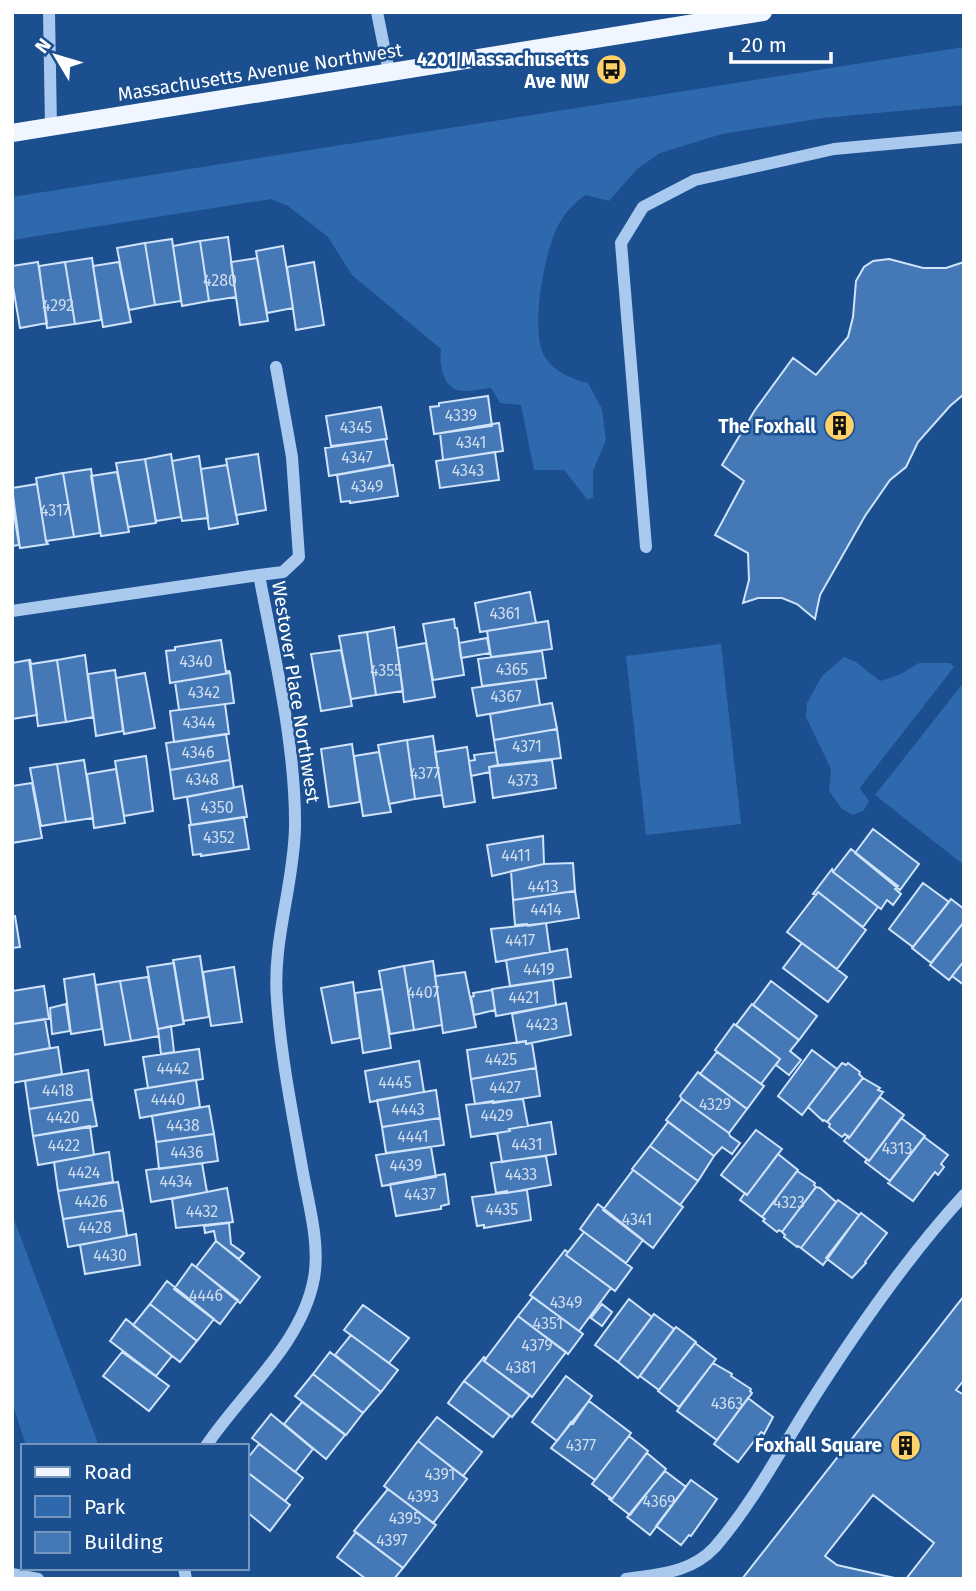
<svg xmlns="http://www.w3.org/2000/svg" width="976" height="1591" font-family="'Fira Sans',sans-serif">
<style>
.green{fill:#2e69ad}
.building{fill:#4478b7;stroke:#cfe3fa;stroke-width:2}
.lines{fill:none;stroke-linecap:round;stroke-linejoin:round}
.minor{stroke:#a9c9ee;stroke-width:12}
.major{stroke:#f0f6ff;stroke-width:18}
.labels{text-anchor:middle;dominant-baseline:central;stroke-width:5;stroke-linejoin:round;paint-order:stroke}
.number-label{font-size:16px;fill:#d0dded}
.poi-label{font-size:19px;font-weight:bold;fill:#fff;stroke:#1b4f8f;text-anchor:end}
.street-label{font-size:19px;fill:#fff;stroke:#1b4f8f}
</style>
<rect width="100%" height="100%" fill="#1b4f8f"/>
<!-- green -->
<path class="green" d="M 964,47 L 964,105 L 823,118 L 722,134 L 660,153 L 637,169 L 609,201 L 586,195 C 577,200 565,213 560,222 C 545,247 528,334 546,359 C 557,373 572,379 588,383 L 602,409 L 606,440 L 593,471 L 593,498 L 587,499 L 564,470 L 534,470 L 521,405 L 500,403 L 491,388 C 472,390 452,398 444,376 C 440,365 440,360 441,349 L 352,275 L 328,237 L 288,206 L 271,199 L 12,240 L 12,197 Z
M 721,644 L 741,824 L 646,835 L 626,656 Z
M 844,657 L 856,662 L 880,681 L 901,674 L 919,663 L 950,663 L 954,667 L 862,785 L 860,789 L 869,801 L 864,810 L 853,815 L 842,809 L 829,791 L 831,769 L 806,717 L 807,703 L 822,676 Z
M 964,682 L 964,865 L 875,795 Z
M 12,1214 L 99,1446 L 26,1446 L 12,1402 Z"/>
<!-- building -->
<path class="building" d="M 228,237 L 236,297 L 209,301 L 200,241 Z
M 172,239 L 181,301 L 155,305 L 145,243 Z
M 200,241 L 209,301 L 182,306 L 173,246 Z
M 145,243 L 155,305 L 129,310 L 117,248 Z
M 283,246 L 293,308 L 267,313 L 256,251 Z
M 92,258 L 101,320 L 75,324 L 65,262 Z
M 257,258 L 268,321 L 240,325 L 231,262 Z
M 889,259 L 923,268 L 946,268 L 964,262 L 964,394 L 950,406 L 918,442 L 906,467 L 890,480 L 865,516 L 820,595 L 815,619 L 797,604 L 782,598 L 758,598 L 743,603 L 749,580 L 748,553 L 715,535 L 744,481 L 722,465 L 755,410 L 793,358 L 816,375 L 848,337 L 853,317 L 856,281 L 864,267 L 873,261 Z
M 38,262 L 47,323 L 20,328 L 12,281 L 12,266 Z
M 65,262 L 75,324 L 47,328 L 39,266 Z
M 119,262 L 131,322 L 103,327 L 93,266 Z
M 314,262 L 324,325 L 296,330 L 287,267 Z
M 488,396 L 492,426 L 434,434 L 430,407 L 439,406 L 439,403 Z
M 381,407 L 387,439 L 331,446 L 326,416 Z
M 499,423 L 503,451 L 443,460 L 440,433 Z
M 385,439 L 390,465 L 329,476 L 325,448 Z
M 495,452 L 499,480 L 440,488 L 436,461 Z
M 171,454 L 181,517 L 156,521 L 145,459 Z
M 258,454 L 266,510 L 236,515 L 226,459 Z
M 199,456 L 208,518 L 182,521 L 172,461 Z
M 145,459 L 156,523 L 128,527 L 116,463 Z
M 227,465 L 238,524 L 209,529 L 201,469 Z
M 393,465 L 398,496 L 350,503 L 350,501 L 341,502 L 337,475 Z
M 91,469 L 100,533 L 74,537 L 63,473 Z
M 117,472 L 129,532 L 101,536 L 91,476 Z
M 63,473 L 74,537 L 46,541 L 36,478 Z
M 37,484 L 46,541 L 48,544 L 20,548 L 12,488 Z
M 12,501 L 19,545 L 12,546 Z
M 530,592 L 536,623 L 480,632 L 475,603 Z
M 454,619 L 455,628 L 457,628 L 464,675 L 433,680 L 423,624 Z
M 548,621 L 552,649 L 491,657 L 487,631 Z
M 394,627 L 403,691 L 376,695 L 367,632 Z
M 367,632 L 376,695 L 351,699 L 339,636 Z
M 487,638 L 490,653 L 461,658 L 459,643 Z
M 221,640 L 226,672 L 229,671 L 230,673 L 170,683 L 166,651 L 175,650 L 175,647 Z
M 426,643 L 435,697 L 404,702 L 397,648 Z
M 341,650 L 352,706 L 321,711 L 311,654 Z
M 542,651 L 546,678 L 482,686 L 478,659 Z
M 85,655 L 93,717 L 66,722 L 57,660 Z
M 30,659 L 31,664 L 57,660 L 66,722 L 38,726 Z
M 29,660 L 37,715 L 12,719 L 12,663 Z
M 115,670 L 123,731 L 96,736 L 88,674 Z
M 145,673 L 155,728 L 124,734 L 116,678 Z
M 230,673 L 234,703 L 179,710 L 175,682 Z
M 536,679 L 540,705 L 477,716 L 472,688 Z
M 552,703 L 557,729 L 494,740 L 490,714 Z
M 225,704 L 229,734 L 174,742 L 170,711 Z
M 557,729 L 561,758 L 498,765 L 494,740 Z
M 226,734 L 230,760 L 170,770 L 166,743 Z
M 433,736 L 442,795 L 415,799 L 407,740 Z
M 407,740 L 415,799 L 389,804 L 378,745 Z
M 352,744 L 360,802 L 329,807 L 321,749 Z
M 467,747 L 475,802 L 444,807 L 435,752 Z
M 379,752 L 391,812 L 363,816 L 354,756 Z
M 496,752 L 498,765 L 489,767 L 490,772 L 471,776 L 469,761 L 475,760 L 474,755 Z
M 146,756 L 153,811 L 124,816 L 115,761 Z
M 84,760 L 93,818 L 66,822 L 57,764 Z
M 230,760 L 234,788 L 174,799 L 170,770 Z
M 552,760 L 556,788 L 493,798 L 489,767 Z
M 57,764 L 66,822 L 41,826 L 30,768 Z
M 116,769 L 125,823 L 94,828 L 87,774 Z
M 32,783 L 42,838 L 12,843 L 12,786 Z
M 242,786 L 247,817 L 191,825 L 187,797 Z
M 244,817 L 249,849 L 201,856 L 201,854 L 193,855 L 189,825 Z
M 873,829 L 919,864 L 900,890 L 855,853 Z
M 543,836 L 544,864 L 492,876 L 487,845 Z
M 851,849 L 898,886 L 895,889 L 901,894 L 893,905 L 887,900 L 881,909 L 833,872 Z
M 573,863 L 575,891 L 513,900 L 511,871 L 544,864 Z
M 832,869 L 833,872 L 878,907 L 863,927 L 818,892 L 816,895 L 813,894 Z
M 923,883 L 949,902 L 913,947 L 889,929 Z
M 575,891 L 579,918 L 528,926 L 527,924 L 515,925 L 513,900 Z
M 818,892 L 866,930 L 837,969 L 787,932 Z
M 951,899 L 964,909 L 964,922 L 931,963 L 912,948 Z
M 15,916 L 20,947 L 12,948 L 12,917 Z
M 964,922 L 964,961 L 949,980 L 930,965 Z
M 546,923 L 550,952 L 496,962 L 491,929 Z
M 802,943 L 847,977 L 828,1002 L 783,968 Z
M 567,949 L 571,977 L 510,986 L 506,960 Z
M 200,956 L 209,1017 L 183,1021 L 173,960 Z
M 433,961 L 442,1025 L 414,1030 L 404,966 Z
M 964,961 L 964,985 L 952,976 Z
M 174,963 L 184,1024 L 158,1029 L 147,967 Z
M 404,966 L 414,1030 L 390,1034 L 379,971 Z
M 234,967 L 242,1022 L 211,1026 L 203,972 Z
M 465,972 L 476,1027 L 443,1033 L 435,976 Z
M 94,974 L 102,1029 L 71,1034 L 64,979 Z
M 148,977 L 159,1036 L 131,1041 L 120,981 Z
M 553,980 L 556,1005 L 496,1016 L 492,989 Z
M 120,981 L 131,1041 L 105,1045 L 96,985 Z
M 771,981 L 817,1016 L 799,1040 L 753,1005 Z
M 353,982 L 360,1038 L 332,1043 L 321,988 Z
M 44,986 L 49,1019 L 12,1024 L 12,991 Z
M 382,989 L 391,1048 L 363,1053 L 355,993 Z
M 492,990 L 495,1010 L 474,1015 L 471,997 L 474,996 L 473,993 Z
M 566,1003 L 571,1035 L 526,1044 L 526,1041 L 517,1043 L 512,1014 Z
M 66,1004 L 70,1031 L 52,1034 L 50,1008 Z
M 752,1004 L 799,1040 L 790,1051 L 801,1060 L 789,1075 L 776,1065 L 780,1059 L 736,1025 Z
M 45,1019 L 50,1048 L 12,1055 L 12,1024 Z
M 734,1024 L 780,1059 L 761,1084 L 715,1050 Z
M 171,1026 L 174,1052 L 161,1054 L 158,1029 Z
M 526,1041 L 526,1044 L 532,1043 L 536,1068 L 471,1079 L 467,1050 Z
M 58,1047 L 62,1074 L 12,1083 L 12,1055 Z
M 199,1049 L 203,1079 L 148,1088 L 143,1057 Z
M 812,1050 L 837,1069 L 802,1115 L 778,1096 Z
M 717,1052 L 764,1086 L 747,1109 L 700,1074 Z
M 419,1061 L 424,1092 L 370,1102 L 365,1071 Z
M 842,1063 L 846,1065 L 848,1063 L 860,1072 L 859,1074 L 863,1078 L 827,1122 L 824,1120 L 823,1121 L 808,1107 Z
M 536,1068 L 540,1096 L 493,1103 L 493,1101 L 475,1104 L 471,1079 Z
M 88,1070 L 92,1099 L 29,1109 L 25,1081 Z
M 698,1072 L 747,1109 L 729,1133 L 682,1099 L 680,1096 Z
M 863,1078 L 880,1088 L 878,1090 L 883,1092 L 849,1138 L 845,1134 L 842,1137 L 829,1127 L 830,1124 L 827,1122 Z
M 196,1080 L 200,1107 L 140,1118 L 135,1090 Z
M 436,1090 L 440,1118 L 382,1127 L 377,1100 Z
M 880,1097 L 904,1115 L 869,1161 L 844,1141 L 848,1136 L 849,1138 Z
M 92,1099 L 97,1126 L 33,1136 L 29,1109 Z
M 523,1099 L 528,1126 L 509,1129 L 510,1131 L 471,1137 L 466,1105 Z
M 682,1099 L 729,1133 L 730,1136 L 740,1143 L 732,1154 L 722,1147 L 714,1156 L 666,1120 Z
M 209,1106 L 214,1134 L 156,1142 L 152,1116 Z
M 440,1118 L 444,1145 L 386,1153 L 382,1127 Z
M 901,1118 L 925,1136 L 890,1181 L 865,1162 L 867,1159 L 869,1161 Z
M 551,1122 L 556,1154 L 502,1162 L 497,1133 L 510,1131 L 509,1129 Z
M 668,1122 L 714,1156 L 698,1181 L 650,1146 Z
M 90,1126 L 94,1155 L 38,1165 L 33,1136 Z
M 756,1130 L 782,1149 L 747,1195 L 721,1175 Z
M 214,1134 L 218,1161 L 159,1169 L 156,1142 Z
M 924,1137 L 948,1155 L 941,1164 L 944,1167 L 938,1175 L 935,1172 L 913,1201 L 888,1183 Z
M 650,1146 L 698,1181 L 680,1205 L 632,1169 Z
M 431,1147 L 436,1177 L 382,1186 L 376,1155 Z
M 109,1152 L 113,1182 L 58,1191 L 54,1162 Z
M 778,1154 L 798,1170 L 762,1217 L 740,1200 L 745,1193 L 747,1195 Z
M 546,1156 L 551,1185 L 507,1193 L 507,1191 L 496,1193 L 491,1163 Z
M 202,1163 L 207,1192 L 151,1202 L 146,1170 Z
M 633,1170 L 683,1207 L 653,1248 L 603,1210 Z
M 797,1171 L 815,1183 L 814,1185 L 816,1187 L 782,1232 L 779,1230 L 777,1232 L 763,1221 L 765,1219 L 762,1217 Z
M 445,1174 L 449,1204 L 441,1206 L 441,1209 L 396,1216 L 390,1184 Z
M 118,1182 L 123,1210 L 63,1219 L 58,1191 Z
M 816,1187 L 820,1188 L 836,1202 L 801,1248 L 798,1246 L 797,1247 L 784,1237 L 785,1235 L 782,1232 Z
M 227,1188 L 233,1222 L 176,1228 L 172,1199 Z
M 527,1190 L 531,1220 L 484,1228 L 484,1225 L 477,1226 L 472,1197 Z
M 838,1200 L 859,1215 L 823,1265 L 801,1248 Z
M 598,1204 L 643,1240 L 626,1263 L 580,1229 Z
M 123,1210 L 127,1236 L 68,1247 L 63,1219 Z
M 861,1213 L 887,1233 L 865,1262 L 866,1263 L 852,1278 L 826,1258 Z
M 229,1223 L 231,1244 L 244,1253 L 239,1259 L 216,1241 L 214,1231 L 205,1233 L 204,1226 Z
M 584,1232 L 632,1268 L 615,1291 L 566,1255 Z
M 136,1234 L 140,1265 L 85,1274 L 80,1245 Z
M 216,1241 L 260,1277 L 240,1303 L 196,1267 Z
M 565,1250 L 568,1252 L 566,1255 L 611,1288 L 579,1331 L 530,1295 Z
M 192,1264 L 238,1300 L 220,1324 L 174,1289 Z
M 167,1281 L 214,1319 L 197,1341 L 150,1304 Z
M 964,1296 L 964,1380 L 956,1390 L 964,1395 L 964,1579 L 906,1579 L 934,1543 L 873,1495 L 825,1556 L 837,1565 L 899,1579 L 742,1579 Z
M 533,1297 L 583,1334 L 568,1354 L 518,1316 Z
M 629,1299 L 652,1317 L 618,1362 L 595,1345 Z
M 150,1304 L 197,1341 L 180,1362 L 133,1325 Z
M 602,1304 L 612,1312 L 602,1326 L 591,1318 Z
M 363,1305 L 409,1338 L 389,1363 L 344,1330 Z
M 654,1314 L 674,1329 L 638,1378 L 618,1362 Z
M 518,1316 L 566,1352 L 532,1397 L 484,1361 Z
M 126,1319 L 172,1356 L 156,1376 L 110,1341 Z
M 676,1327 L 696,1342 L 659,1390 L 640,1376 Z
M 351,1335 L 398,1370 L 381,1392 L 335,1355 Z
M 695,1343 L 716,1359 L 679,1407 L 658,1391 Z
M 122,1352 L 169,1386 L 149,1411 L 103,1376 Z
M 330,1352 L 381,1392 L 363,1413 L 313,1374 Z
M 484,1357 L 486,1359 L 484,1361 L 530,1395 L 512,1417 L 464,1381 Z
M 713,1363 L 732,1374 L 731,1376 L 751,1389 L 750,1391 L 752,1393 L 717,1440 L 677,1411 Z
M 313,1374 L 363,1413 L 346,1435 L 295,1396 Z
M 566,1376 L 592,1396 L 573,1424 L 571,1422 L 557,1441 L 532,1422 Z
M 464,1381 L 510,1416 L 493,1437 L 448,1403 Z
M 748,1398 L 773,1417 L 764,1434 L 761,1432 L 738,1462 L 714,1444 Z
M 589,1401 L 631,1433 L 595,1480 L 551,1448 Z
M 302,1402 L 345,1435 L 326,1459 L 284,1424 Z
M 271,1414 L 313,1449 L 295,1472 L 252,1438 Z
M 437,1417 L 482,1452 L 463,1476 L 418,1441 Z
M 629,1436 L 648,1451 L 612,1499 L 592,1484 Z
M 418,1441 L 467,1479 L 433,1523 L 384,1486 Z
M 259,1444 L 303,1478 L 285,1501 L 247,1472 L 247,1459 Z
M 647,1453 L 666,1469 L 630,1515 L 609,1499 L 610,1497 L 612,1499 Z
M 665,1471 L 686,1487 L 650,1535 L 627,1517 Z
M 247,1472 L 290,1505 L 270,1531 L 247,1512 Z
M 691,1480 L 717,1499 L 691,1536 L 689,1535 L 681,1545 L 656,1526 Z
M 388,1489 L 436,1525 L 403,1568 L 354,1531 Z
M 356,1532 L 403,1568 L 394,1579 L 366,1579 L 337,1557 Z"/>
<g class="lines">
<!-- minor -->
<path class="minor" d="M 49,12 L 51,127
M 377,12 L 389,72
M 646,547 L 621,243 L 643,207 L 695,180 L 834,149 L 964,137
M 259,575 L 283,572 L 299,557 L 292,457 L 276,367
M 12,611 L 259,575 C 274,654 296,747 295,827 C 294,885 272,941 277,1000 C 281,1058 293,1116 303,1173 C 309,1206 320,1244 314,1278 C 302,1344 242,1392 206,1446
M 184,1568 L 186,1579
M 12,1574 L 38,1579
M 626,1579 C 659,1574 691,1573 715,1547 C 752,1504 779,1453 809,1405 C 854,1334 907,1257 964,1195"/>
<!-- major -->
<path class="major" d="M 12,133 L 763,12"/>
</g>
<!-- icons -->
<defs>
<symbol id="bus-disc" viewBox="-11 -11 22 22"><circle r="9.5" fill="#ffd166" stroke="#1b4f8f"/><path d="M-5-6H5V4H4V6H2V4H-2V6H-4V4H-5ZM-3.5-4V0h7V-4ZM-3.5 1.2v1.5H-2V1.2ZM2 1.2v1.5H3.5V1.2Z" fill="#111"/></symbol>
<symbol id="building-disc" viewBox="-11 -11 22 22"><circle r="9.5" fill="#ffd166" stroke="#1b4f8f"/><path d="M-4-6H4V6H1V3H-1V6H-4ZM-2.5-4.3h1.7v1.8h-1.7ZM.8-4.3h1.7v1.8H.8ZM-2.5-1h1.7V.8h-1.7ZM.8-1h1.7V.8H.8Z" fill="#111"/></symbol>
</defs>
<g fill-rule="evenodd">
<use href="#bus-disc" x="594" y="52" width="35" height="35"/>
<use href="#building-disc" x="822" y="408" width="35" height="35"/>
<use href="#building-disc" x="888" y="1428" width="35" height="35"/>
</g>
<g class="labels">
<!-- number labels -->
<g class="number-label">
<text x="220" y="280">4280</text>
<text x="58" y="305">4292</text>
<text x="461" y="415">4339</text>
<text x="356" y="427">4345</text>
<text x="471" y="442">4341</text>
<text x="357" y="457">4347</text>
<text x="468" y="470">4343</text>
<text x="367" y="486">4349</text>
<text x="55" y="510">4317</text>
<text x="505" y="613">4361</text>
<text x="196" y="661">4340</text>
<text x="512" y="669">4365</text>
<text x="386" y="670">4355</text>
<text x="204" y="692">4342</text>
<text x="506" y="696">4367</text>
<text x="199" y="722">4344</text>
<text x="527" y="746">4371</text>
<text x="198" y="752">4346</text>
<text x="425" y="773">4377</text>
<text x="202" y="779">4348</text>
<text x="523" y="780">4373</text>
<text x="217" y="807">4350</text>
<text x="219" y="837">4352</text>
<text x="516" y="855">4411</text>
<text x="543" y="886">4413</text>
<text x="546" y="909">4414</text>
<text x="520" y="940">4417</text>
<text x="539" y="969">4419</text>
<text x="423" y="992">4407</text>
<text x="524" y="997">4421</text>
<text x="542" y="1024">4423</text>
<text x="501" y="1059">4425</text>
<text x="173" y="1068">4442</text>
<text x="395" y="1082">4445</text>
<text x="505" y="1087">4427</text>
<text x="58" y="1090">4418</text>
<text x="168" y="1099">4440</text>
<text x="715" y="1104">4329</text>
<text x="408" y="1109">4443</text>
<text x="497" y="1115">4429</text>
<text x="63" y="1117">4420</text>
<text x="183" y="1125">4438</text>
<text x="413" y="1136">4441</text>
<text x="527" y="1144">4431</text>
<text x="64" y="1145">4422</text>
<text x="897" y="1148">4313</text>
<text x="187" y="1152">4436</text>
<text x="406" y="1165">4439</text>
<text x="84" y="1172">4424</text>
<text x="521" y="1174">4433</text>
<text x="176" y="1181">4434</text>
<text x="420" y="1194">4437</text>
<text x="91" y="1201">4426</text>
<text x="789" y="1202">4323</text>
<text x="502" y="1209">4435</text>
<text x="202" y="1211">4432</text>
<text x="637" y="1219">4341</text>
<text x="95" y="1227">4428</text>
<text x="110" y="1255">4430</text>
<text x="206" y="1295">4446</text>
<text x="566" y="1302">4349</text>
<text x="548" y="1323">4351</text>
<text x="537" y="1345">4379</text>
<text x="521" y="1367">4381</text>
<text x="727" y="1403">4363</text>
<text x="581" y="1445">4377</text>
<text x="440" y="1474">4391</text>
<text x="423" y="1496">4393</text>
<text x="659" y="1501">4369</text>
<text x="405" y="1518">4395</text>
<text x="392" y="1540">4397</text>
</g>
<!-- poi labels -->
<g class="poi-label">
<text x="589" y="59">4201 Massachusetts<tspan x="589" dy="22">Ave NW</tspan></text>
<text x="816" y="426">The Foxhall</text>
<text x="882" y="1445">Foxhall Square</text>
</g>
<!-- street labels -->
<g class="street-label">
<text transform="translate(260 72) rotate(-9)">Massachusetts Avenue Northwest</text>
<text transform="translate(296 692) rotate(81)">Westover Place Northwest</text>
</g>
</g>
<!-- border -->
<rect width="976" height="1591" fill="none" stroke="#ffffff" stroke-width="28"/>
<!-- legend -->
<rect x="21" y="1444" width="228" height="126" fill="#1b4f8f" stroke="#7695bc" stroke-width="2"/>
<rect x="35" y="1467" width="35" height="10" fill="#f0f6ff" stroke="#7695bc" stroke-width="2"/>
<text x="84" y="1479" font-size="21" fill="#ffffff">Road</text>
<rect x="35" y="1496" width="35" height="21" fill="#2e69ad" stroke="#7695bc" stroke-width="2"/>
<text x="84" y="1514" font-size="21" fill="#ffffff">Park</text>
<rect x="35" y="1532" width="35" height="21" fill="#4478b7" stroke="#7695bc" stroke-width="2"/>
<text x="84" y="1549" font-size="21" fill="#ffffff">Building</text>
<!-- north arrow -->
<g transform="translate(56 56) rotate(308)" stroke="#1b4f8f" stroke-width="5" paint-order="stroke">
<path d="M0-5L12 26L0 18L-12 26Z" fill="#ffffff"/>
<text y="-10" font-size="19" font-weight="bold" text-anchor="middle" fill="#ffffff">N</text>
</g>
<!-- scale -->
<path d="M731 52v10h100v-10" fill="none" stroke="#ffffff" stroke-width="3.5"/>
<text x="741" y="52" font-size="21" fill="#ffffff" stroke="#1b4f8f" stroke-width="5" paint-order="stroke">20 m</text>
</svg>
